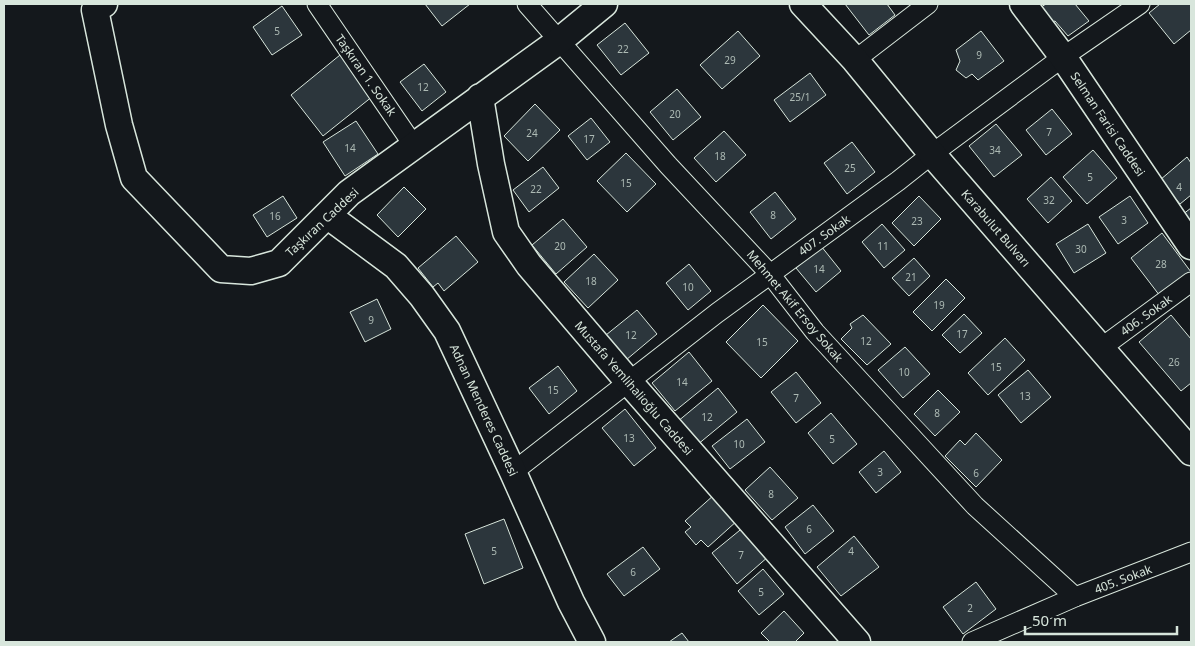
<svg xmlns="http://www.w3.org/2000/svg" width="1195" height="646" font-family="'Noto Sans',sans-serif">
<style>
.building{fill:#2c363c;stroke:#d8e6dc}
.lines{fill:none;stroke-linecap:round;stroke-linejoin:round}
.street-casing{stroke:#d8e6dc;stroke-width:21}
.secondary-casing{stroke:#d8e6dc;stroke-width:29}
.street{stroke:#14181c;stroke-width:19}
.secondary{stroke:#14181c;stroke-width:26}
.labels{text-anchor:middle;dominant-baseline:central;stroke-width:4;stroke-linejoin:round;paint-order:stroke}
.number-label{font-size:10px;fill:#adbab4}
.street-label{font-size:12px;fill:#d8e6dc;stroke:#14181c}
</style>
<rect width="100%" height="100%" fill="#14181c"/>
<!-- building -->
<path class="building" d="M 425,4 L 470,4 L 442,26 Z
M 845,4 L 887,4 L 895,15 L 869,35 Z
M 1046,4 L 1075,4 L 1089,21 L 1068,36 L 1055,21 L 1047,24 L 1036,10 Z
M 1160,4 L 1191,4 L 1191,30 L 1174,44 L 1149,13 Z
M 282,6 L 302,35 L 272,55 L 253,27 Z
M 625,23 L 649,53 L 621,75 L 597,45 Z
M 738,31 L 760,56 L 722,89 L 700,65 Z
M 981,31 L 1004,61 L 978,80 L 972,74 L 966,78 L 956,70 L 960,61 L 956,50 Z
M 340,55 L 373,96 L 323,136 L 291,95 Z
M 424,64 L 446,92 L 422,111 L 400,82 Z
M 810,73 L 826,95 L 790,122 L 774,100 Z
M 677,89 L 701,117 L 673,140 L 650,112 Z
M 535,104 L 560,130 L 528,161 L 504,136 Z
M 1052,109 L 1072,134 L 1046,155 L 1026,130 Z
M 591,118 L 610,142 L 587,160 L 568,136 Z
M 356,121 L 378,154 L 345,176 L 323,142 Z
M 996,124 L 1022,155 L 994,177 L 969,146 Z
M 724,131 L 746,155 L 716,182 L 694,158 Z
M 852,142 L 875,172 L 847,194 L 824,163 Z
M 1093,150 L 1117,178 L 1087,204 L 1063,177 Z
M 626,153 L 656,184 L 627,212 L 597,181 Z
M 1187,157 L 1191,163 L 1191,195 L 1180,204 L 1160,180 Z
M 543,167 L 559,188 L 529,212 L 513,190 Z
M 1051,177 L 1072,201 L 1048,223 L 1027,199 Z
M 404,187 L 426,209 L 398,237 L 377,215 Z
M 775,192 L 796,219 L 771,239 L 750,212 Z
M 283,196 L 297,218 L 267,237 L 253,215 Z
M 919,196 L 941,219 L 914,246 L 892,223 Z
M 1130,196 L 1148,223 L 1118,244 L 1099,217 Z
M 1191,208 L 1191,226 L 1182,215 Z
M 563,219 L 587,247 L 556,274 L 532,245 Z
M 882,224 L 905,250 L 884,268 L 862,242 Z
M 1088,224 L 1106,253 L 1074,273 L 1056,244 Z
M 1162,233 L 1191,272 L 1160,296 L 1131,258 Z
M 456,236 L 478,262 L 444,291 L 438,283 L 433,287 L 418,268 Z
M 821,246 L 841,271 L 816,292 L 796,268 Z
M 594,254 L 618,280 L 588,308 L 564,282 Z
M 914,258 L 930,276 L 909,296 L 892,278 Z
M 689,264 L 711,291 L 688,310 L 666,283 Z
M 946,279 L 965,298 L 932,331 L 913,312 Z
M 377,299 L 391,329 L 365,342 L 350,312 Z
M 763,305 L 798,341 L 761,378 L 726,342 Z
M 637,310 L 657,334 L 626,360 L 606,335 Z
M 964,314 L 982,333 L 960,353 L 942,335 Z
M 863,315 L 891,344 L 867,365 L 841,339 L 852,328 L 850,324 Z
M 1171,315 L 1191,339 L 1191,383 L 1181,391 L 1139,342 Z
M 1005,338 L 1025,360 L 988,395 L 968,373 Z
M 905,347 L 930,374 L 903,398 L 878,370 Z
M 689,352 L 712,381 L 675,411 L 652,383 Z
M 558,366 L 577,391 L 549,414 L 529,388 Z
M 1028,370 L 1051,397 L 1021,423 L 998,395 Z
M 796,372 L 821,403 L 796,423 L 771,392 Z
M 718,388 L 737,412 L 697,445 L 677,422 Z
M 938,390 L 960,412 L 935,436 L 914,414 Z
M 625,409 L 656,448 L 634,466 L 602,428 Z
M 831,413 L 857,444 L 833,464 L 808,433 Z
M 747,419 L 765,442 L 730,469 L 712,446 Z
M 976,433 L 1002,460 L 976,487 L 945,456 L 960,440 L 965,445 Z
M 884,451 L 901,472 L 876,493 L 859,472 Z
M 770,467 L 798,498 L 772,520 L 745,490 Z
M 715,494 L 738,520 L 708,547 L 701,540 L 696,545 L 685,532 L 691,527 L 685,521 Z
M 813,505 L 834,531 L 805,554 L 785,527 Z
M 504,519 L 523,568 L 484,584 L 465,534 Z
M 745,526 L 769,556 L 737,584 L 712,553 Z
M 854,536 L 879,567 L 841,596 L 817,567 Z
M 643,547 L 660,569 L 624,596 L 607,574 Z
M 763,569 L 784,594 L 759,615 L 738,591 Z
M 976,582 L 996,609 L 963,634 L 943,607 Z
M 784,611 L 804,633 L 795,642 L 770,642 L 761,633 Z
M 682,633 L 689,642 L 669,642 Z"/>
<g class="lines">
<defs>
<path id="street" d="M 317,4 L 414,146
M 527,4 L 668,165 L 770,274 L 815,332 L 975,506 L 1075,597
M 855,60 L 928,4
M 1101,348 L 1191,282
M 513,472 L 717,313 L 898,181 L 932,154 L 1063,57 L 1140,4
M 972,642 L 1075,597 L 1191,552"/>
<path id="secondary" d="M 104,4 L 95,10 L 119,125 L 134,178 L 221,269 L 251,271 L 279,263 L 349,193 L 559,41 L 604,4
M 803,4 L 855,60 L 932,154 L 1191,452
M 1023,4 L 1063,57 L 1191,246
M 480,97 L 491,164 L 506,232 L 529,265 L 628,381 L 857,642
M 327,215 L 396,266 L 422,296 L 447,331 L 513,472 L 571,602 L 592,642"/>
</defs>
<!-- street casing -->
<use href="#street" class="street-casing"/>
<!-- secondary casing -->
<use href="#secondary" class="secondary-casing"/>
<!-- street -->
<use href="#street" class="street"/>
<!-- secondary -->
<use href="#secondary" class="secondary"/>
</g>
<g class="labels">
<!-- number labels -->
<g class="number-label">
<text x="277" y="31">5</text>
<text x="623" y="49">22</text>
<text x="979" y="55">9</text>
<text x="730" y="60">29</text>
<text x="423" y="87">12</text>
<text x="800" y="97">25/1</text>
<text x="675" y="114">20</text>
<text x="1049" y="132">7</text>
<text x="532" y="133">24</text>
<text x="589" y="139">17</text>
<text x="350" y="148">14</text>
<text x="995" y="150">34</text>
<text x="720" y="156">18</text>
<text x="850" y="168">25</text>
<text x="1090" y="177">5</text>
<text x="626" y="183">15</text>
<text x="1179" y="187">4</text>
<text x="536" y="189">22</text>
<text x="1049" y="200">32</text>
<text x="773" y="215">8</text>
<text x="275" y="216">16</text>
<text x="1124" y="220">3</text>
<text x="917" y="221">23</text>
<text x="560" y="246">20</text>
<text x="883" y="246">11</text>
<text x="1081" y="249">30</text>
<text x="1161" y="264">28</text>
<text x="819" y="269">14</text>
<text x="911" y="277">21</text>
<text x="591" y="281">18</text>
<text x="688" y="287">10</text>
<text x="939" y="305">19</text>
<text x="371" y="320">9</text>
<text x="962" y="334">17</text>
<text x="631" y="335">12</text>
<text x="866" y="341">12</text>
<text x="762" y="342">15</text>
<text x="1174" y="362">26</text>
<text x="996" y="367">15</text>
<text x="904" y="372">10</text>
<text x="682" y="382">14</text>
<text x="553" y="390">15</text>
<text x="1025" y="396">13</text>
<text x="796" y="398">7</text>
<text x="937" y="413">8</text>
<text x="707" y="417">12</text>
<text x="629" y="438">13</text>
<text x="832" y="439">5</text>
<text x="739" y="444">10</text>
<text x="880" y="472">3</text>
<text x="976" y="473">6</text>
<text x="771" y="494">8</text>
<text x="809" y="529">6</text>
<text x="494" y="551">5</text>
<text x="851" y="551">4</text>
<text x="741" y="555">7</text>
<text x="633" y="572">6</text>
<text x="761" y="592">5</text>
<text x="970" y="608">2</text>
</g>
<!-- street labels -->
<g class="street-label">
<text transform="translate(366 75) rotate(55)">Taşkıran 1. Sokak</text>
<text transform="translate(1108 124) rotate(56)">Selman Farisi Caddesi</text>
<text transform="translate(322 222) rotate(-43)">Taşkıran Caddesi</text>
<text transform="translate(996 228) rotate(49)">Karabulut Bulvarı</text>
<text transform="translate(824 235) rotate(-36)">407. Sokak</text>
<text transform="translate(795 306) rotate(50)">Mehmet Akif Ersoy Sokak</text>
<text transform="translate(1146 315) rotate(-36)">406. Sokak</text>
<text transform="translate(634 388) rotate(49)">Mustafa Yemlihalioğlu Caddesi</text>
<text transform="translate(484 410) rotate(65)">Adnan Menderes Caddesi</text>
<text transform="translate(1123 579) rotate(-21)">405. Sokak</text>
</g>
</g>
<!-- border -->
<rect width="1195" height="646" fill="none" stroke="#d8e6dc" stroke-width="10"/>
<!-- scale -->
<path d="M1025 626v8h152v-8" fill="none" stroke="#d8e6dc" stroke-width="2.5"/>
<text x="1032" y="626" font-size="15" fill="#d8e6dc" stroke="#14181c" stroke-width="4" paint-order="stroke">50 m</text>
</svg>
